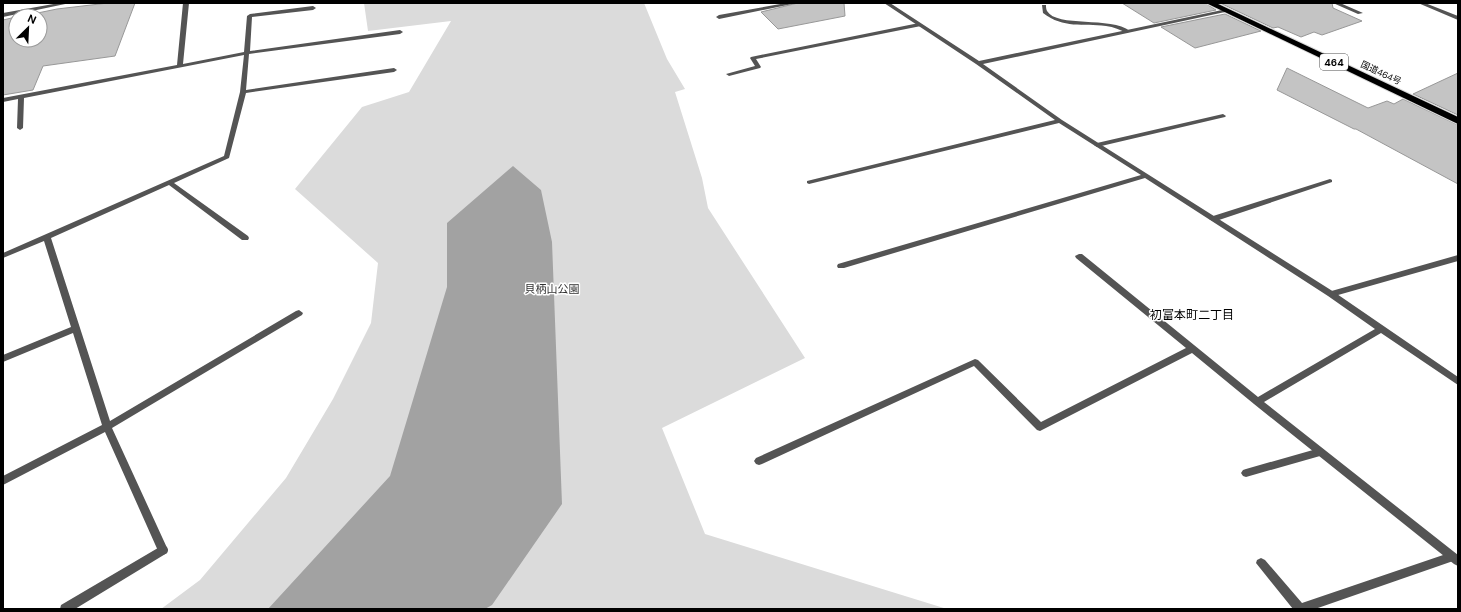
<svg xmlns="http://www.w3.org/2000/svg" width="1461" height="612" font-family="'DM Sans','Noto Sans JP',sans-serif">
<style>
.green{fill:#dbdbdb}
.water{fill:#a2a2a2}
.building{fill:#c4c4c4;stroke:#989898}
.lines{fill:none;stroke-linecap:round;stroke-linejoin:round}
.highway-casing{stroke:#dbdbdb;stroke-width:2}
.lane{fill:#545454;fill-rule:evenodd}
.street{fill:#545454;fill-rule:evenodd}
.highway{fill:#000;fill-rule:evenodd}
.labels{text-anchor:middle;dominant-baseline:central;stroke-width:3;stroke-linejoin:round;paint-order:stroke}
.far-street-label{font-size:9px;fill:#000;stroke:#fff}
.shield{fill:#fff;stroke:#4c4c4c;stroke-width:1}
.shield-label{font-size:10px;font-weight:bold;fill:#000}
.park-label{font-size:11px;fill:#323232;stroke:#fff}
.neighbourhood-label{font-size:12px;fill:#000;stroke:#fff}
</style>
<rect width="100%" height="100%" fill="#fff"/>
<!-- green -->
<path class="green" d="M 364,3 L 644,3 L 667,59 L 685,89 L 675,92 L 702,178 L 708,208 L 805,358 L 662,428 L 705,534 L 947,609 L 161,609 L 200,580 L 286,478 L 333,399 L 371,323 L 378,263 L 295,189 L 362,107 L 409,92 L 451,21 L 368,31 Z"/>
<!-- water -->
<path class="water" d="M 513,166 L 541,190 L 552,242 L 562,504 L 492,605 L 485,609 L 268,609 L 390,476 L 447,287 L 447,223 Z"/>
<!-- building -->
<path class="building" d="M 108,3 L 135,3 L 115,56 L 43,66 L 33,90 L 3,95 L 3,20 L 16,17 L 16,40 L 40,40 L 40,16 L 23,16 L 57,9 Z
M 798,3 L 844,3 L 845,16 L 778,29 L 761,12 Z
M 1122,3 L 1205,3 L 1216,10 L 1154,23 Z
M 1220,3 L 1332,3 L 1333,8 L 1362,21 L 1322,35 L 1314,32 L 1301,37 L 1278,27 L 1273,28 Z
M 1225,14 L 1261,31 L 1195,48 L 1161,27 Z
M 1287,68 L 1368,108 L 1387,101 L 1394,104 L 1403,99 L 1458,125 L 1458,184 L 1356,129 L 1354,129 L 1277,90 Z
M 1458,73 L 1458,115 L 1413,94 Z"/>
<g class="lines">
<defs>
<path id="highway" d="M 1206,3 L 1216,3 L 1458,117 L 1458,124 Z"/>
</defs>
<!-- highway casing -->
<use href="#highway" class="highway-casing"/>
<!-- lane -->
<path class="lane" d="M 786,3 L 797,3 L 719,19 L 716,17 L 719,15 Z
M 1333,3 L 1340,3 L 1363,13 L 1358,14 Z
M 1418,3 L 1425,3 L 1458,16 L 1458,20 Z
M 1042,5 L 1046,5 C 1046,7 1046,9 1047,11 C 1057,28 1111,16 1130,31 L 1127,33 C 1120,30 1114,27 1106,26 C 1082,23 1064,29 1043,13 Z
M 919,23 L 922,25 L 921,26 L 756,59 L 761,67 L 760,68 L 729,76 L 726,74 L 755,66 L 750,58 L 751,57 Z
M 1223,114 L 1226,116 L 1225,117 L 1097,147 L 1094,145 L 1097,143 Z
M 1330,179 L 1332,180 L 1332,182 L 1216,221 L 1213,221 L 1209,219 L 1210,217 Z
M 1458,255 L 1458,261 L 1331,297 L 1327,294 L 1328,292 Z
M 1320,448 L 1323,449 L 1325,452 L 1323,455 L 1320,456 L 1246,477 L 1243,476 L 1241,473 L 1243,470 L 1246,469 Z
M 163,545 L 167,547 L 168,550 L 167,553 L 75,609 L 60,609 L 61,605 Z
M 1452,552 L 1456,554 L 1457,557 L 1456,560 L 1315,609 L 1293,609 L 1256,563 L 1257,560 L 1261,558 L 1265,560 L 1302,603 Z"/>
<!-- street -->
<path class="street" d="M 59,3 L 70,3 L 3,17 L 3,13 Z
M 183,3 L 189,3 L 183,64 L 244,52 L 247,16 L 250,14 L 313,6 L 316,8 L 313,10 L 252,17 L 250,51 L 400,30 L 403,32 L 400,34 L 249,54 L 246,90 L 394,68 L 397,70 L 394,72 L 246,93 L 229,158 L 174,183 L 248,236 L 249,238 L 248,240 L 242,240 L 169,185 L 51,238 L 110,421 L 296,311 L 299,310 L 303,313 L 302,315 L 112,428 L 168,550 L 167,553 L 163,555 L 159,553 L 105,432 L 3,485 L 3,476 L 102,425 L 73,333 L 3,362 L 3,355 L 71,327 L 44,241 L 3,258 L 3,253 L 224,156 L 240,92 L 244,55 L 24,98 L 23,128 L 20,130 L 17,128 L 18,99 L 3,102 L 3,98 L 177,65 Z
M 884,3 L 890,3 L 979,61 L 1227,9 L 1227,11 L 1225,12 L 983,64 L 1062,120 L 1334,292 L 1458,377 L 1458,385 L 1381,333 L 1264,402 L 1458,555 L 1458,566 L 1454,564 L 1254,404 L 1192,353 L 1040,431 L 1037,430 L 974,366 L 762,464 L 759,465 L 756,464 L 754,461 L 756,458 L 975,359 L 978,360 L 1041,422 L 1186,348 L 1076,258 L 1075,256 L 1079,254 L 1082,254 L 1258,397 L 1375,329 L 1328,296 L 1145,178 L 844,268 L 838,268 L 837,266 L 838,264 L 1141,175 L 1059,123 L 809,184 L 807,183 L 807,181 L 1055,120 L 976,64 Z"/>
<!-- highway -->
<use href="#highway" class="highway"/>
</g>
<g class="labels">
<!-- far-street labels -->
<g class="far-street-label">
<text transform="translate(1381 73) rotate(25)">国道464号</text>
</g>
<!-- shield labels -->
<rect class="shield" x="1320" y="54" width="28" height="16" rx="3"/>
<g class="shield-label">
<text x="1334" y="62">464</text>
</g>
<!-- park labels -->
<g class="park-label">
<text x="552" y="289">貝柄山公園</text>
</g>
<!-- neighbourhood labels -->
<g class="neighbourhood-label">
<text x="1192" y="315">初富本町二丁目</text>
</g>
</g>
<!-- border -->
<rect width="1461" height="612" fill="none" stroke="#000000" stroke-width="8"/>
<!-- north arrow -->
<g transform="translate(28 28) rotate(24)"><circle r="19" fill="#ffffff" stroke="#999999"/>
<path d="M0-3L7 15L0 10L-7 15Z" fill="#000000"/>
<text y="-6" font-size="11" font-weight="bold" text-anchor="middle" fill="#000000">N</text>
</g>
</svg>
